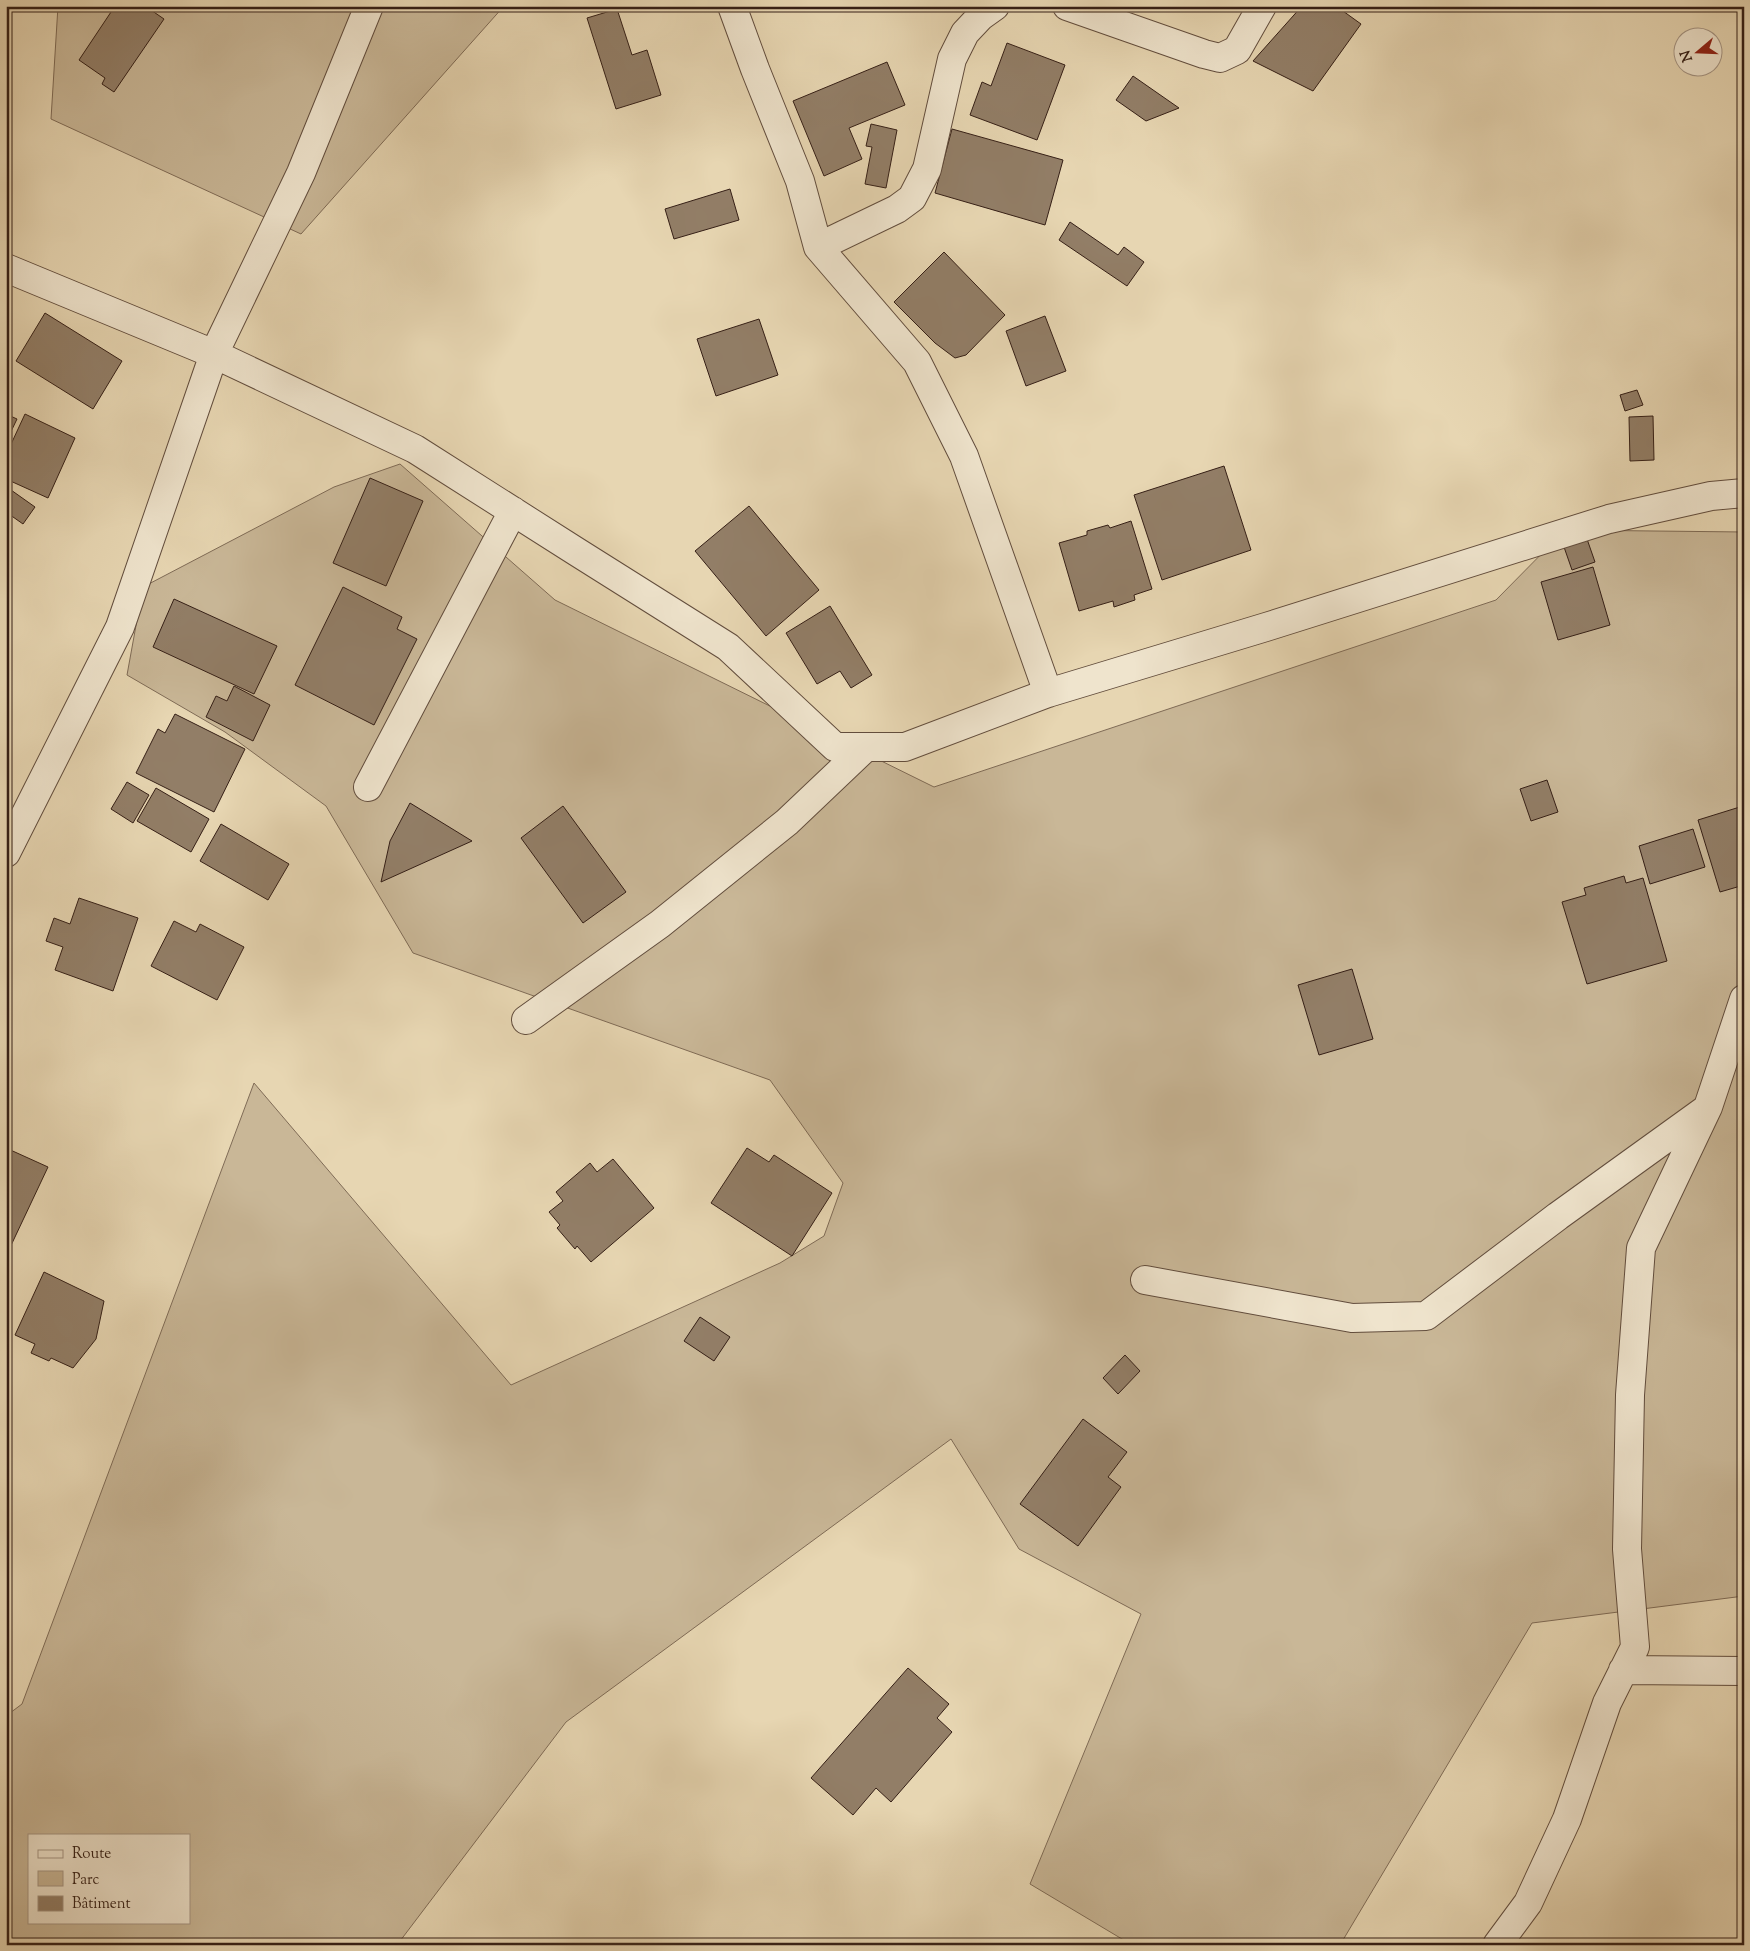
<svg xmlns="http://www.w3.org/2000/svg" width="1750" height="1951" font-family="'Sorts Mill Goudy',serif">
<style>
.green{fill:#c9b797;stroke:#7f6b56;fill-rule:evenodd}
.building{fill:#927e67;stroke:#351f16}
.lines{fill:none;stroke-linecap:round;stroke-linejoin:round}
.street-casing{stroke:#624d3d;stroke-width:30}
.street{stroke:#efe4cd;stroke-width:28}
</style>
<rect width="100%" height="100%" fill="#e7d6b2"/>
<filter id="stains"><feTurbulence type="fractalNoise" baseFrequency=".004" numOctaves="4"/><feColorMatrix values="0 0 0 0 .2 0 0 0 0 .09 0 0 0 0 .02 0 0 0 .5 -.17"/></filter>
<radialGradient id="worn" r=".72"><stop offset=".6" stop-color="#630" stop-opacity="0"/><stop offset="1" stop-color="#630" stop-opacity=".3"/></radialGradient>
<!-- green -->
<path class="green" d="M 58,6 L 504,6 L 301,234 L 51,119 Z
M 400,464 L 555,600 L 934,787 L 1496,600 L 1565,530 L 1744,532 L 1744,1596 L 1532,1623 L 1340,1945 L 1132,1945 L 1030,1884 L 1141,1614 L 1019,1549 L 951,1439 L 566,1722 L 397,1945 L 6,1945 L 6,1716 L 22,1704 L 254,1083 L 511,1385 L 780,1263 L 824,1236 L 843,1183 L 770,1080 L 413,953 L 326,806 L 225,732 L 127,675 L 143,587 L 334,487 ZM 29,1835 L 189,1835 L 189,1922 L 29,1922 Z"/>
<!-- building -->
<path class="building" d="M 115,6 L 145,6 L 164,19 L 114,92 L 102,84 L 105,78 L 79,60 Z
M 1302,6 L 1336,6 L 1361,24 L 1313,91 L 1253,61 Z
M 617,9 L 632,55 L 647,50 L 661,95 L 616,109 L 587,18 Z
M 1007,43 L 1065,65 L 1037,140 L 970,115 L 982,82 L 991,86 Z
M 887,62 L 905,105 L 849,128 L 862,159 L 824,176 L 793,101 Z
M 1133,76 L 1179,108 L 1146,121 L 1116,100 Z
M 871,124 L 897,130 L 886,188 L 865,184 L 872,147 L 866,146 Z
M 952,129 L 1063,160 L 1045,225 L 935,193 Z
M 730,189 L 739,220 L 674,239 L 665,209 Z
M 1070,222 L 1118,255 L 1124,247 L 1144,262 L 1127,286 L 1059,240 Z
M 944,252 L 1005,315 L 966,355 L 955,358 L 935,343 L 894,302 Z
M 45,313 L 122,361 L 93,409 L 16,361 Z
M 1045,316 L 1066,371 L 1026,386 L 1006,331 Z
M 759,319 L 778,375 L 716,396 L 697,339 Z
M 1637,390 L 1643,405 L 1625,411 L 1620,395 Z
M 6,414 L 17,419 L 6,442 Z
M 25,414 L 75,438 L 48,498 L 6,479 L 6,455 Z
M 1653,416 L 1654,460 L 1630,461 L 1629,417 Z
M 1224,466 L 1251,550 L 1162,580 L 1134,495 Z
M 370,478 L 423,501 L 386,586 L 333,563 Z
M 11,490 L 35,507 L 23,524 L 6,512 L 6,498 Z
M 749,506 L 819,590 L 766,636 L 695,551 Z
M 1131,521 L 1152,589 L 1134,595 L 1135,600 L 1114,607 L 1113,601 L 1079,611 L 1059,543 L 1087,535 L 1087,531 L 1108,525 L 1110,528 Z
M 1587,539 L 1595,562 L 1572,570 L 1564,547 Z
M 1593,567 L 1610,625 L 1558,640 L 1541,582 Z
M 343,587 L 402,617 L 397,629 L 417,639 L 374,725 L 295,685 Z
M 174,599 L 277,646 L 254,694 L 153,647 Z
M 830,606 L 872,675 L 851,688 L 840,671 L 817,684 L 786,633 Z
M 234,686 L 270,705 L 253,741 L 206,717 L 216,696 L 227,701 Z
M 175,714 L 245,749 L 214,812 L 136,773 L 158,729 L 165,733 Z
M 1547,780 L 1558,812 L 1531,821 L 1520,789 Z
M 127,782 L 149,795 L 133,823 L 111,809 Z
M 156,788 L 209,819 L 191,852 L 137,821 Z
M 410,803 L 472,841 L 381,882 L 390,841 Z
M 563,806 L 626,892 L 583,923 L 521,838 Z
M 1743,806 L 1744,885 L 1720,892 L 1698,820 Z
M 221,824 L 289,864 L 268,900 L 200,861 Z
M 1693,829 L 1705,867 L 1650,884 L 1639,846 Z
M 1624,876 L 1626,883 L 1643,878 L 1667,961 L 1587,984 L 1562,902 L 1586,895 L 1584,888 Z
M 79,898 L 138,918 L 113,991 L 55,970 L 63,947 L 46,941 L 54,918 L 70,924 Z
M 174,921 L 196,932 L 200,924 L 244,947 L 217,1000 L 151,966 Z
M 1352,969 L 1373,1039 L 1319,1055 L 1298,985 Z
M 6,1148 L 48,1167 L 6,1256 Z
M 747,1148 L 769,1162 L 774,1155 L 832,1193 L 792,1256 L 711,1203 Z
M 613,1159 L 654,1208 L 591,1262 L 577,1246 L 575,1249 L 557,1228 L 560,1225 L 549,1212 L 563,1201 L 556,1192 L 590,1163 L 597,1172 Z
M 44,1272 L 104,1301 L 96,1339 L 73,1368 L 51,1358 L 49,1361 L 31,1353 L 35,1344 L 15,1335 Z
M 700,1317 L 730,1337 L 714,1361 L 684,1341 Z
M 1125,1355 L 1140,1371 L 1118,1394 L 1103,1378 Z
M 1083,1419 L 1127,1452 L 1108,1477 L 1121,1487 L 1078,1546 L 1020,1504 Z
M 908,1668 L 949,1704 L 937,1718 L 952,1732 L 891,1802 L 876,1788 L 853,1815 L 811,1778 Z"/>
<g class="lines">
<defs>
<path id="street" d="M 732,6 L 755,69 L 800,181 L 818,247 L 917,362 L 964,456 L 1048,693
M 1067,6 L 1204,54 L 1220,58 L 1237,50 L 1262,6
M 818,247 L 897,209 L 912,198 L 927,169 L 952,59 L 965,33 L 981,16 L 995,6
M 6,268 L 214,354 L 301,173 L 369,6
M 368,787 L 513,511
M 6,853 L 120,627 L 214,354 L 415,449 L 577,552 L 728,647 L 835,747 L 905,747 L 1048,693 L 1266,627 L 1609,519 L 1711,496 L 1744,493
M 526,1020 L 660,924 L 787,822 L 866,747
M 1145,1280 L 1352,1318 L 1426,1316 L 1558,1216 L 1705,1110
M 1623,1670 L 1744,1671
M 1497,1945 L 1528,1903 L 1567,1819 L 1607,1703 L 1635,1647 L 1627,1549 L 1630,1395 L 1641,1248 L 1708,1107 L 1744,999"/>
</defs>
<!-- street casing -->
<use href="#street" class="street-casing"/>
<!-- street -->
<use href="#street" class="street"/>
</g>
<!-- margin -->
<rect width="1750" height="1951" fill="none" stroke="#e7d6b2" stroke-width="25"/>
<rect x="8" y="8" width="1735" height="1936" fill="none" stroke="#351f16" stroke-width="2.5"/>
<rect x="12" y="12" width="1725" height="1926" fill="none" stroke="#351f16"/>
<!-- legend -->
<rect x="28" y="1834" width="162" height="90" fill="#efe4cd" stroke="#a59584"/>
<rect x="38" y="1850" width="25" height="8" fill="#efe4cd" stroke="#a59584"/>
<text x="72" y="1858" font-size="15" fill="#351f16">Route</text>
<rect x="38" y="1871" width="25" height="15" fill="#c9b797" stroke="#a59584"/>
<text x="72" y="1884" font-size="15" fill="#351f16">Parc</text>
<rect x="38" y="1896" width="25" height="15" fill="#927e67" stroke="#a59584"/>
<text x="72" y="1908" font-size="15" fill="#351f16">Bâtiment</text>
<!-- north arrow -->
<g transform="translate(1698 52) rotate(251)"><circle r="24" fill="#efe4cd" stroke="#a59584"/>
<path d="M0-4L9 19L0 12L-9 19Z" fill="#8f2418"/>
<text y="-8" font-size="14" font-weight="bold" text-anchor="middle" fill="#351f16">N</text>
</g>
<rect width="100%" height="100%" filter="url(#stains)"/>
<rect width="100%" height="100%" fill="url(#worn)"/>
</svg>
